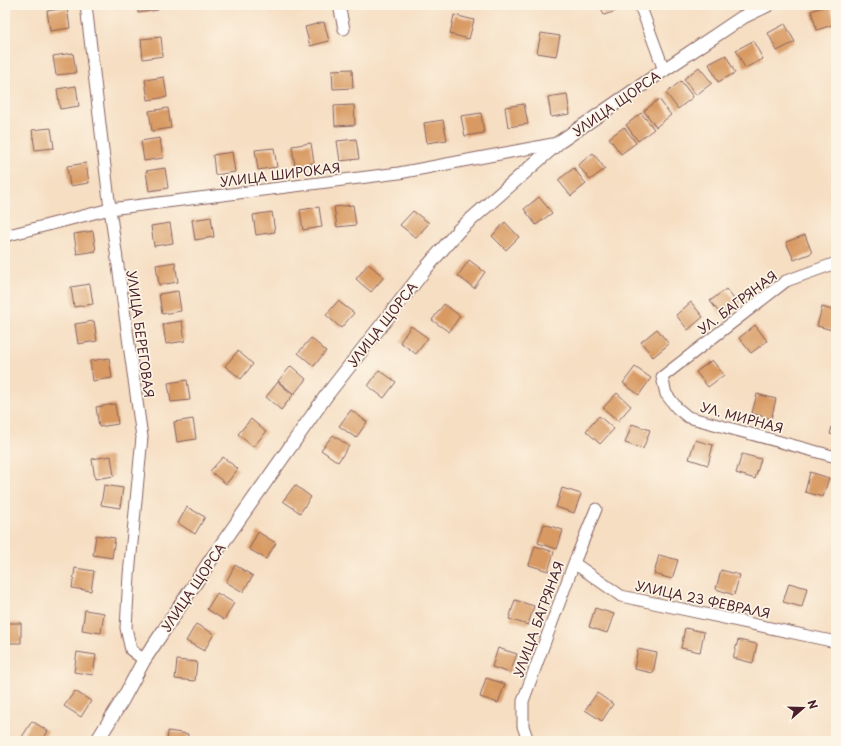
<svg xmlns="http://www.w3.org/2000/svg" width="841" height="746" font-family="'Playpen Sans',sans-serif">
<style>
.building{fill:#d89a62}
.lines{fill:none;stroke-linecap:round;stroke-linejoin:round}
.minor-casing{stroke:#866260;stroke-width:13}
.tertiary-casing{stroke:#866260;stroke-width:15}
.minor{stroke:#fff;stroke-width:11}
.tertiary{stroke:#fff;stroke-width:13}
.labels{text-anchor:middle;dominant-baseline:central;stroke-width:3.5;stroke-linejoin:round;paint-order:stroke}
.street-label{font-size:13px;fill:#4a1f2b;stroke:#fcf5e5}
</style>
<rect width="100%" height="100%" fill="#fcf5e5"/>
<filter id="ink" filterUnits="userSpaceOnUse"><feTurbulence type="fractalNoise" baseFrequency=".025" numOctaves="2"/><feDisplacementMap in="SourceGraphic" scale="8" xChannelSelector="R" yChannelSelector="G"/><feConvolveMatrix kernelMatrix="1 2 1 2 8 2 1 2 1" color-interpolation-filters="sRGB"/></filter>
<filter id="wash" filterUnits="userSpaceOnUse"><feTurbulence type="fractalNoise" baseFrequency=".012" numOctaves="4" result="noise"/><feDisplacementMap in="SourceGraphic" scale="16" xChannelSelector="R" yChannelSelector="G"/><feGaussianBlur stdDeviation="0.9" result="paint"/><feColorMatrix in="noise" values="0 0 0 0 0 0 0 0 0 0 0 0 0 0 0 0 0 1.4 0 .05"/><feComposite in="paint" operator="in"/></filter>
<g filter="url(#wash)">
<rect width="100%" height="100%" fill="#f6dec3"/>
<g id="blocks">
<!-- building -->
<path class="building" d="M 137,5 L 158,5 L 158,10 L 138,13 Z
M 600,5 L 621,5 L 622,9 L 604,15 Z
M 828,5 L 830,5 L 835,24 L 817,30 L 811,11 Z
M 67,8 L 70,28 L 50,31 L 47,11 Z
M 454,15 L 474,20 L 469,39 L 450,34 Z
M 324,22 L 329,41 L 310,46 L 305,27 Z
M 785,24 L 795,42 L 777,51 L 768,33 Z
M 541,33 L 560,36 L 556,56 L 537,53 Z
M 161,37 L 163,56 L 143,59 L 141,39 Z
M 753,41 L 763,59 L 745,68 L 736,50 Z
M 73,53 L 76,73 L 56,75 L 53,56 Z
M 726,55 L 735,73 L 718,82 L 709,64 Z
M 699,67 L 712,83 L 696,95 L 684,79 Z
M 352,69 L 353,88 L 333,89 L 332,70 Z
M 164,77 L 167,97 L 148,100 L 145,80 Z
M 681,81 L 693,97 L 678,109 L 666,93 Z
M 76,86 L 79,106 L 60,109 L 57,89 Z
M 567,94 L 570,114 L 551,117 L 548,97 Z
M 659,99 L 671,115 L 656,127 L 644,111 Z
M 524,104 L 528,124 L 508,127 L 505,107 Z
M 354,105 L 355,125 L 335,126 L 334,106 Z
M 168,108 L 171,128 L 152,131 L 149,111 Z
M 481,113 L 484,133 L 465,136 L 461,116 Z
M 641,113 L 654,129 L 638,141 L 626,125 Z
M 443,120 L 447,140 L 427,143 L 424,123 Z
M 624,127 L 636,143 L 621,154 L 609,138 Z
M 51,128 L 54,148 L 35,150 L 32,130 Z
M 160,138 L 163,158 L 144,161 L 141,141 Z
M 356,139 L 359,159 L 340,161 L 337,141 Z
M 311,143 L 314,163 L 295,166 L 292,146 Z
M 274,148 L 277,167 L 258,170 L 255,150 Z
M 232,152 L 235,172 L 215,175 L 213,155 Z
M 593,153 L 605,169 L 590,180 L 578,165 Z
M 86,163 L 89,183 L 70,186 L 67,166 Z
M 165,168 L 168,188 L 149,191 L 146,171 Z
M 574,168 L 586,184 L 571,196 L 558,180 Z
M 539,197 L 552,213 L 536,225 L 524,209 Z
M 353,205 L 356,225 L 337,227 L 334,207 Z
M 319,207 L 322,227 L 303,230 L 300,210 Z
M 413,211 L 429,223 L 416,238 L 400,225 Z
M 272,212 L 275,232 L 256,235 L 253,215 Z
M 211,217 L 214,237 L 195,240 L 192,220 Z
M 505,222 L 519,237 L 506,250 L 492,236 Z
M 170,223 L 173,243 L 154,246 L 151,226 Z
M 93,231 L 96,251 L 77,254 L 74,234 Z
M 805,235 L 812,253 L 794,260 L 786,242 Z
M 469,260 L 485,272 L 474,288 L 458,276 Z
M 175,262 L 178,282 L 159,285 L 156,265 Z
M 368,264 L 384,277 L 371,292 L 356,279 Z
M 90,284 L 93,304 L 74,307 L 71,287 Z
M 726,289 L 738,304 L 722,316 L 710,301 Z
M 178,291 L 181,311 L 162,314 L 159,294 Z
M 338,301 L 354,313 L 341,328 L 326,315 Z
M 691,302 L 703,317 L 688,330 L 676,315 Z
M 444,304 L 460,316 L 449,332 L 432,320 Z
M 822,307 L 836,311 L 836,331 L 817,326 Z
M 94,321 L 97,341 L 78,344 L 75,324 Z
M 182,321 L 185,341 L 166,344 L 163,324 Z
M 755,325 L 767,341 L 751,353 L 739,338 Z
M 411,326 L 428,338 L 416,354 L 400,342 Z
M 657,329 L 669,344 L 653,357 L 641,342 Z
M 311,338 L 326,351 L 314,366 L 298,353 Z
M 238,351 L 253,364 L 241,379 L 225,366 Z
M 109,358 L 112,378 L 93,381 L 90,361 Z
M 712,360 L 724,375 L 708,387 L 696,372 Z
M 291,366 L 306,379 L 294,394 L 278,381 Z
M 635,367 L 651,378 L 639,395 L 623,383 Z
M 379,370 L 396,382 L 384,398 L 368,386 Z
M 187,380 L 190,400 L 171,402 L 168,383 Z
M 278,382 L 293,395 L 281,410 L 266,397 Z
M 617,393 L 631,406 L 618,421 L 603,408 Z
M 757,394 L 776,399 L 771,419 L 752,413 Z
M 115,404 L 118,424 L 99,427 L 96,407 Z
M 351,410 L 367,422 L 356,438 L 339,426 Z
M 836,413 L 836,436 L 830,434 Z
M 599,416 L 614,429 L 600,444 L 586,431 Z
M 193,419 L 196,439 L 177,442 L 174,422 Z
M 251,419 L 266,432 L 253,447 L 238,434 Z
M 632,424 L 650,430 L 643,449 L 625,443 Z
M 333,435 L 349,446 L 338,462 L 321,450 Z
M 695,440 L 713,445 L 708,465 L 689,459 Z
M 742,454 L 761,459 L 755,479 L 736,473 Z
M 111,456 L 114,476 L 95,479 L 92,459 Z
M 223,457 L 238,469 L 226,484 L 210,471 Z
M 810,472 L 829,478 L 823,497 L 805,492 Z
M 104,485 L 123,488 L 120,508 L 101,505 Z
M 295,485 L 311,497 L 300,513 L 283,501 Z
M 562,488 L 581,494 L 574,513 L 556,507 Z
M 187,507 L 205,517 L 195,534 L 178,523 Z
M 544,524 L 563,530 L 557,549 L 538,543 Z
M 258,532 L 276,543 L 266,559 L 249,549 Z
M 96,535 L 115,538 L 112,558 L 93,555 Z
M 535,546 L 554,552 L 548,571 L 529,565 Z
M 659,555 L 678,560 L 672,579 L 654,574 Z
M 235,565 L 253,576 L 243,592 L 226,582 Z
M 75,568 L 94,571 L 91,591 L 72,588 Z
M 721,570 L 740,575 L 734,595 L 716,589 Z
M 789,583 L 807,588 L 802,607 L 783,602 Z
M 217,593 L 234,603 L 224,620 L 207,609 Z
M 515,600 L 534,606 L 528,625 L 509,619 Z
M 595,608 L 614,614 L 607,633 L 589,627 Z
M 85,610 L 104,613 L 101,633 L 82,630 Z
M 5,623 L 21,623 L 21,643 L 5,643 Z
M 196,624 L 214,634 L 204,651 L 186,641 Z
M 685,628 L 704,632 L 700,652 L 681,648 Z
M 738,640 L 757,644 L 753,663 L 733,658 Z
M 498,648 L 517,654 L 510,673 L 492,667 Z
M 638,649 L 657,653 L 653,673 L 634,669 Z
M 77,652 L 96,655 L 93,675 L 74,672 Z
M 177,660 L 197,662 L 195,681 L 175,679 Z
M 486,678 L 505,684 L 498,703 L 480,697 Z
M 75,691 L 91,701 L 81,717 L 64,706 Z
M 597,693 L 613,704 L 602,721 L 585,710 Z
M 32,721 L 48,731 L 42,741 L 29,741 L 22,737 Z
M 168,731 L 188,734 L 187,741 L 167,741 Z"/>
</g>
</g>
<g filter="url(#ink)">
<use href="#blocks" fill-opacity="0" stroke="#866260" stroke-width="1"/>
<g class="lines">
<defs>
<path id="minor" d="M 86,5 L 110,209 L 142,437 L 129,575 L 126,628 L 131,650 L 144,660
M 339,5 L 344,29
M 640,5 L 664,70
M 5,236 L 110,209 L 399,173 L 558,143
M 836,263 L 786,281 L 662,377 L 666,394 L 677,408 L 688,417 L 836,457
M 574,563 L 621,596 L 836,642
M 528,741 L 523,726 L 523,701 L 574,563 L 596,509"/>
<path id="tertiary" d="M 97,741 L 123,699 L 144,660 L 212,558 L 326,396 L 427,267 L 459,230 L 558,143 L 664,70 L 743,17 L 768,5"/>
</defs>
<!-- minor casing -->
<use href="#minor" class="minor-casing"/>
<!-- tertiary casing -->
<use href="#tertiary" class="tertiary-casing"/>
<!-- minor -->
<use href="#minor" class="minor"/>
<!-- tertiary -->
<use href="#tertiary" class="tertiary"/>
</g>
</g>
<g class="labels">
<!-- street labels -->
<g class="street-label">
<text transform="translate(616 103) rotate(-35)">УЛИЦА ЩОРСА</text>
<text transform="translate(280 174) rotate(-7)">УЛИЦА ШИРОКАЯ</text>
<text transform="translate(737 302) rotate(-37)">УЛ. БАГРЯНАЯ</text>
<text transform="translate(382 324) rotate(-52)">УЛИЦА ЩОРСА</text>
<text transform="translate(141 334) rotate(82)">УЛИЦА БЕРЕГОВАЯ</text>
<text transform="translate(742 417) rotate(15)">УЛ. МИРНАЯ</text>
<text transform="translate(193 587) rotate(-56)">УЛИЦА ЩОРСА</text>
<text transform="translate(703 599) rotate(12)">УЛИЦА 23 ФЕВРАЛЯ</text>
<text transform="translate(538 619) rotate(-70)">УЛИЦА БАГРЯНАЯ</text>
</g>
</g>
<!-- margin -->
<rect width="841" height="746" fill="none" stroke="#fcf5e5" stroke-width="20"/>
<!-- north arrow -->
<g transform="translate(803 708) rotate(70)" stroke="#fcf5e5" stroke-width="3" paint-order="stroke">
<path d="M0-3L7 15L0 10L-7 15Z" fill="#4a1f2b"/>
<text y="-6" font-size="11" font-weight="bold" text-anchor="middle" fill="#4a1f2b">N</text>
</g>
</svg>
